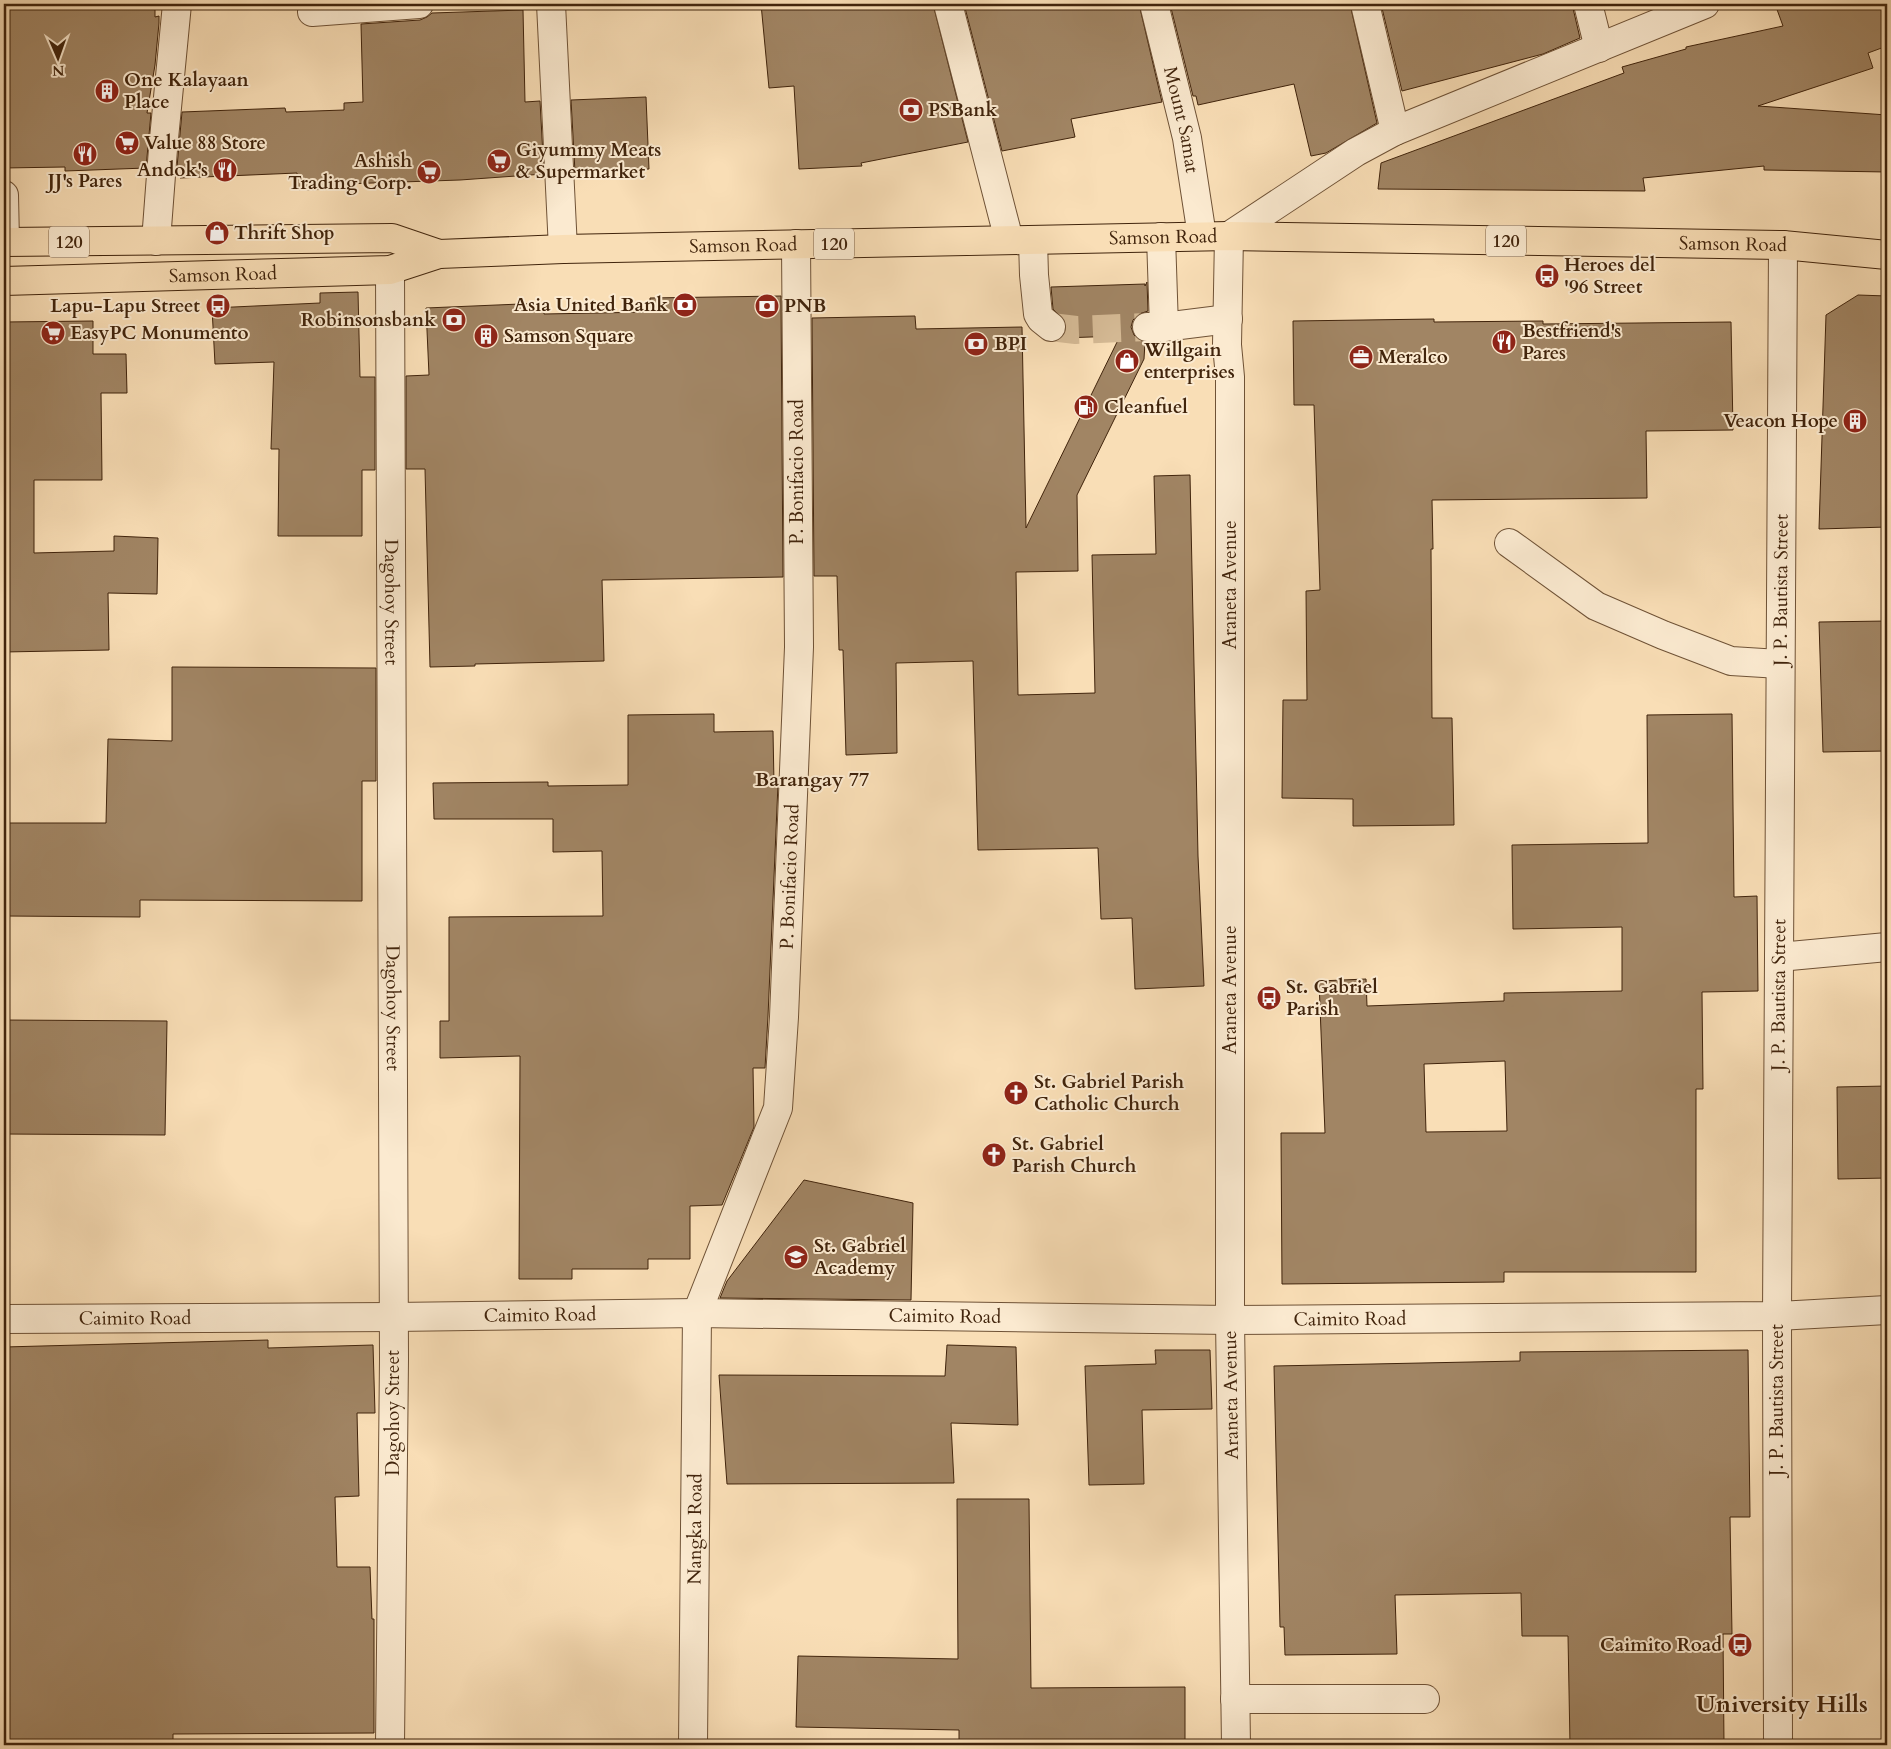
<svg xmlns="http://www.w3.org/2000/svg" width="1891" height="1749" font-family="Cardo,serif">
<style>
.building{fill:#a18564;stroke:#41240c;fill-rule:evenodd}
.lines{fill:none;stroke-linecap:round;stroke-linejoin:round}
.minor-tunnel{stroke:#d4b994;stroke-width:28;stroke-dasharray:28 14;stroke-linecap:butt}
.minor-casing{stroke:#6f5236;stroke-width:30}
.highway-casing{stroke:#41240c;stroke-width:30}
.minor{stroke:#fbead0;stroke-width:28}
.highway{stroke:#f9deb6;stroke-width:28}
.labels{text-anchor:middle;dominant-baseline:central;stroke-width:4;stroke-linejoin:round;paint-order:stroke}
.shield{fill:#fbead0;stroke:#795f47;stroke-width:1}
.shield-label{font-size:18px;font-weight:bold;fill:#41240c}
.poi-label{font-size:19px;font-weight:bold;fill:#41240c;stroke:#fbead0;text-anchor:start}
.street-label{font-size:19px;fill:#41240c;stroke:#fbead0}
.neighbourhood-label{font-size:20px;font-weight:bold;fill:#41240c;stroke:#fbead0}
.district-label{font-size:24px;font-weight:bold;fill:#41240c;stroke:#fbead0}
</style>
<rect width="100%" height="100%" fill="#f9deb6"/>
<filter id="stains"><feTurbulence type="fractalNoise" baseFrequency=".004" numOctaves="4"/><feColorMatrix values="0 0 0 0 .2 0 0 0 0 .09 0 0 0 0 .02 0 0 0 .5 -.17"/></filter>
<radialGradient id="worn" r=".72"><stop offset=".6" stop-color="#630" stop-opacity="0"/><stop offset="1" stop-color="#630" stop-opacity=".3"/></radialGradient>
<!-- building -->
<path class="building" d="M 4,4 L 155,4 L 155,17 L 159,16 L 159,23 L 155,65 L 147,113 L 151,113 L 146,168 L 65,171 L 65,167 L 4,168 Z
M 761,4 L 933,4 L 968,142 L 861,163 L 862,166 L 799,169 L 794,86 L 769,88 Z
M 964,4 L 1139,4 L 1162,102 L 1071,119 L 1075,137 L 1002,151 Z
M 1170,4 L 1350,4 L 1377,123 L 1326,153 L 1311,156 L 1294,84 L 1198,105 L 1196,96 L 1193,96 Z
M 1381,4 L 1572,4 L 1580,38 L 1543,54 L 1402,91 Z
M 1775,4 L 1887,4 L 1887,46 L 1868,53 L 1873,68 L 1758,106 L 1887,115 L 1887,172 L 1764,170 L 1764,166 L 1643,178 L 1645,191 L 1378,189 L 1381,163 L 1624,73 L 1622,67 L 1686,49 L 1686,47 L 1783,26 Z
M 523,10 L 525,102 L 540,101 L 544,174 L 460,180 L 343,184 L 343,189 L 297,190 L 297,173 L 180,178 L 182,167 L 177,167 L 182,112 L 285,108 L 286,112 L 344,110 L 344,103 L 363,102 L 361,24 L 420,20 L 427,17 L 432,13 Z
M 646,97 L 649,169 L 575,172 L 571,100 Z
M 1147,282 L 1148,311 L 1139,314 L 1133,320 L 1131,327 L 1134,335 L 1139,340 L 1145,342 L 1144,359 L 1077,495 L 1078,571 L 1016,572 L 1018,695 L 1095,693 L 1092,555 L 1156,554 L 1154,476 L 1190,475 L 1198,856 L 1204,986 L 1135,989 L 1132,918 L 1101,919 L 1098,848 L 978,850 L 973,661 L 896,663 L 897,753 L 846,755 L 843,650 L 839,650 L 837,576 L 814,576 L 812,318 L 915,316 L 916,329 L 1022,327 L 1026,528 L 1120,336 L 1061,338 L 1066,330 L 1066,322 L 1053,309 L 1051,287 L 1145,284 L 1145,286 Z
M 358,292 L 360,377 L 375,377 L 375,470 L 362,470 L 362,536 L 278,536 L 279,449 L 271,449 L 274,362 L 215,364 L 212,308 L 320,303 L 320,293 Z
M 1858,295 L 1887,296 L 1887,527 L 1819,529 L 1826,315 Z
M 781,296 L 783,577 L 602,580 L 604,661 L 475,664 L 475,666 L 430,667 L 425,469 L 406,469 L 406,376 L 429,375 L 426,308 L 544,303 L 544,314 L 650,312 L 650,298 Z
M 1434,319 L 1434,322 L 1543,321 L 1543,324 L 1731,322 L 1733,430 L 1646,431 L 1647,498 L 1432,500 L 1433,549 L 1431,549 L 1432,718 L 1452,718 L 1454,825 L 1353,826 L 1353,799 L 1282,798 L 1283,700 L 1307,700 L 1306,591 L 1320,590 L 1314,405 L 1294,405 L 1293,321 Z
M 93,321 L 93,354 L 126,354 L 127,393 L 101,393 L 102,480 L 34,480 L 34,553 L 114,551 L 114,536 L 158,538 L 157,594 L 108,593 L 109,650 L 4,652 L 4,322 Z
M 1887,621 L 1887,751 L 1823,752 L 1819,622 Z
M 172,667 L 376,668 L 376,781 L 362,781 L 362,901 L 140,900 L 140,917 L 6,916 L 7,823 L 106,823 L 108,739 L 172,741 Z
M 714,714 L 714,732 L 773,731 L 774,784 L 778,784 L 768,1016 L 765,1068 L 753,1068 L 754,1127 L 722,1205 L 690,1206 L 690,1259 L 648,1259 L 648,1269 L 572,1269 L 572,1279 L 519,1279 L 520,1056 L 440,1058 L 440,1021 L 449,1021 L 449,917 L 603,916 L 602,851 L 553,852 L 553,819 L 434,819 L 433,783 L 548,782 L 548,786 L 628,785 L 628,715 Z
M 1732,714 L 1734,897 L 1757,896 L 1758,991 L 1702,992 L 1703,1089 L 1696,1089 L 1696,1272 L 1504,1272 L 1504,1282 L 1282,1284 L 1281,1133 L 1325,1133 L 1319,981 L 1366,979 L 1367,1006 L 1504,1001 L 1504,993 L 1622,991 L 1622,927 L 1513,929 L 1512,845 L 1648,843 L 1647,715 ZM 1505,1061 L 1507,1131 L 1426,1132 L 1424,1064 Z
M 4,1020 L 167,1021 L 165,1135 L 4,1134 Z
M 1887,1086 L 1887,1178 L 1838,1179 L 1837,1087 Z
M 804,1180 L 913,1203 L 911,1300 L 720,1298 L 727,1281 Z
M 268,1340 L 268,1348 L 373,1345 L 375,1413 L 357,1413 L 359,1496 L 335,1497 L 337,1567 L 370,1567 L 372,1619 L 374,1619 L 374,1733 L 173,1734 L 173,1745 L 4,1745 L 4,1347 Z
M 947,1345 L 1016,1347 L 1018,1425 L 951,1423 L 954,1483 L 727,1484 L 719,1375 L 945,1376 Z
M 1155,1350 L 1210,1350 L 1212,1409 L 1142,1410 L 1144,1484 L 1089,1485 L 1085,1366 L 1156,1364 Z
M 1748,1350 L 1750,1517 L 1730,1517 L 1732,1634 L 1723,1634 L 1724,1745 L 1570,1745 L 1568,1636 L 1522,1636 L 1521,1593 L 1395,1595 L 1397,1654 L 1285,1655 L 1284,1627 L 1280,1627 L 1274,1366 L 1520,1361 L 1520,1352 Z
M 957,1499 L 1029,1499 L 1031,1688 L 1185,1687 L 1185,1745 L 959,1745 L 959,1730 L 796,1727 L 798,1656 L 958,1659 Z"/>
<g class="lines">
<!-- minor-tunnel -->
<path class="minor-tunnel" d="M 1051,327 L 1076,330 L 1147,327"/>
<defs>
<g id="minor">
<path d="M 551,4 L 563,249"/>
<path d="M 948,4 L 1009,240"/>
<path id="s1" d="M 1154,4 L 1187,138 L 1202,236"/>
<path d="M 1365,4 L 1395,131"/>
<path d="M 1588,4 L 1599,48"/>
<path d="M 312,12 L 419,4"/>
<path d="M 4,195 L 5,242"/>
<path d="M 1161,237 L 1164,327"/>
<path d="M 1033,240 L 1034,275 L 1038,314 L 1041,319 L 1051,327"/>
<path d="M 156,241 L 163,149 L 177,4"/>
<path id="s2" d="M 390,270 L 394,1359 L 390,1745"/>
<path d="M 1147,327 L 1164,327 L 1228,319"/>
<path d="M 1509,543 L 1596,606 L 1663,635 L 1731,661 L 1780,664"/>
<path d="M 1779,957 L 1887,947"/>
<path id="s3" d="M 4,1319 L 393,1317 L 697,1313 L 1230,1320 L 1777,1316 L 1887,1310"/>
<path d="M 1235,1699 L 1425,1699"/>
<path id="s4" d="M 693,1745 L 697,1313 L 778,1108 L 784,1017 L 799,647 L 796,244"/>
<path d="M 1236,1745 L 1230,1320 L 1230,377 L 1227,345 L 1229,236 L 1356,152 L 1395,131 L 1705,4"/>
<path id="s5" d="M 1778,1745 L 1777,1316 L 1783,245"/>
</g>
<g id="highway">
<path d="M 4,242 L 392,238 L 439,254"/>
<path id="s6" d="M 4,281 L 390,270 L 439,254 L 563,249 L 1229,236 L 1783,245 L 1887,255"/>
</g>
</defs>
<!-- minor casing -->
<use href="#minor" class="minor-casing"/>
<!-- highway casing -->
<use href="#highway" class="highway-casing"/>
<!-- minor -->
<use href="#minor" class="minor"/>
<!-- highway -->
<use href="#highway" class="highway"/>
</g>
<!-- icons -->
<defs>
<symbol id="building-disc" viewBox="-11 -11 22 22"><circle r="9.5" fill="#8f2418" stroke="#fbead0"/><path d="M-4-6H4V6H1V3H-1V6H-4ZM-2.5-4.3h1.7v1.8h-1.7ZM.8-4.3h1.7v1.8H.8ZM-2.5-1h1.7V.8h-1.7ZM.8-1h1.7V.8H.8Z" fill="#fff"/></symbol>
<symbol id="bank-disc" viewBox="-11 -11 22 22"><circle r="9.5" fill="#8f2418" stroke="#fbead0"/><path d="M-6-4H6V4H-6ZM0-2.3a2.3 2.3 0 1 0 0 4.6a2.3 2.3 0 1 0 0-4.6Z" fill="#fff"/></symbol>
<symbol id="supermarket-disc" viewBox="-11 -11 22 22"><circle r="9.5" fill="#8f2418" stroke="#fbead0"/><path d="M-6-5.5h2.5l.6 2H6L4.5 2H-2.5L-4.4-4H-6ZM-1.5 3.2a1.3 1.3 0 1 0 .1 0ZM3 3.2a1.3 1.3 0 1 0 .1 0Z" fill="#fff"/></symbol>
<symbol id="restaurant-disc" viewBox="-11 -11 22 22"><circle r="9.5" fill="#8f2418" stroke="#fbead0"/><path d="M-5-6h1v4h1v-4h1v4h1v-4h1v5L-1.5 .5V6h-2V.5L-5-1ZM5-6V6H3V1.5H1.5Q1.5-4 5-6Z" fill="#fff"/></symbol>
<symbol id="shop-disc" viewBox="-11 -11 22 22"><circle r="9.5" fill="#8f2418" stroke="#fbead0"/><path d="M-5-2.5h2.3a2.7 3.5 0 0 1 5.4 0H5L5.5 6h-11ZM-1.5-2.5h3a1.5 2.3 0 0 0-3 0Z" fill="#fff"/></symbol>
<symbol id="bus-disc" viewBox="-11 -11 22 22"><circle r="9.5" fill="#8f2418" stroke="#fbead0"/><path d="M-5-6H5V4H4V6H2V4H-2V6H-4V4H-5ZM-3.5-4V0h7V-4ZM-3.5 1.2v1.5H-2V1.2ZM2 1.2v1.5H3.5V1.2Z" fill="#fff"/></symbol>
<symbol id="office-disc" viewBox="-11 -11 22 22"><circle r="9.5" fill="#8f2418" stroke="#fbead0"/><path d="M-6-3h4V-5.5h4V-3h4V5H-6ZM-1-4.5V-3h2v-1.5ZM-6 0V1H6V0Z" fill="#fff"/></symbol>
<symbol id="fuel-disc" viewBox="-11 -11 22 22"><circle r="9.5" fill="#8f2418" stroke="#fbead0"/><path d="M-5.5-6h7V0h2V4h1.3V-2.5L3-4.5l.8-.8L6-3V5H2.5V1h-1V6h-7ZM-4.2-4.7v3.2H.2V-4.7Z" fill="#fff"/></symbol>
<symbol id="church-disc" viewBox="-11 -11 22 22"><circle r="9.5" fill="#8f2418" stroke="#fbead0"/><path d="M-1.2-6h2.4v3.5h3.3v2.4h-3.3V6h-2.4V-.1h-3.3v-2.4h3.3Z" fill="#fff"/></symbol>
<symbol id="school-disc" viewBox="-11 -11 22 22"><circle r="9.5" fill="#8f2418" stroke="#fbead0"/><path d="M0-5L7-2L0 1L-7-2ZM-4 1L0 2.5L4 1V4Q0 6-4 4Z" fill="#fff"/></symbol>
</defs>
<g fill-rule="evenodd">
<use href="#building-disc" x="93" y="77" width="28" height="28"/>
<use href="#bank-disc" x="897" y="96" width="28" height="28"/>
<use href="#supermarket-disc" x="113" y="129" width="28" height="28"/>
<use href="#restaurant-disc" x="71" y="140" width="28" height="28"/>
<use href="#supermarket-disc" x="485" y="147" width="28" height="28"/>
<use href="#restaurant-disc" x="211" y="156" width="28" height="28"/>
<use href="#supermarket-disc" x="415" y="158" width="28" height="28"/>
<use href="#shop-disc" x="203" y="219" width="28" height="28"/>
<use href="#bus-disc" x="1533" y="262" width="28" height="28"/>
<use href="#bank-disc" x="671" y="291" width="28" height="28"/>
<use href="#bus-disc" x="204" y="292" width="28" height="28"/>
<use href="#bank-disc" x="753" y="292" width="28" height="28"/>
<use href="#bank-disc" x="440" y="306" width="28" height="28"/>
<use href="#supermarket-disc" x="39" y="319" width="28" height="28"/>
<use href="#building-disc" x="472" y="322" width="28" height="28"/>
<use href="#restaurant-disc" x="1490" y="328" width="28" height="28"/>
<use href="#bank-disc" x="962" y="330" width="28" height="28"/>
<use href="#office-disc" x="1347" y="343" width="28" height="28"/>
<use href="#shop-disc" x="1113" y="347" width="28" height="28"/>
<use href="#fuel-disc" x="1072" y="393" width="28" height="28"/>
<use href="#building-disc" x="1841" y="407" width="28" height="28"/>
<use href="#bus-disc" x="1255" y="984" width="28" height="28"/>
<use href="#church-disc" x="1002" y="1079" width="28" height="28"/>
<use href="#church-disc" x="980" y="1141" width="28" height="28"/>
<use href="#school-disc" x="782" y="1243" width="28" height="28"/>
<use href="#bus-disc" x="1726" y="1631" width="28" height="28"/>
</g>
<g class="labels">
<!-- shield labels -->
<g class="shield">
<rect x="1486" y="225.5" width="40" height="31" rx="4"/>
<rect x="49" y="226.5" width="40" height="31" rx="4"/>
<rect x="814" y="228.5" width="40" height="31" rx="4"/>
</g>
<g class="shield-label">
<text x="1506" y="241">120</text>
<text x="69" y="242">120</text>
<text x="834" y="244">120</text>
</g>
<!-- poi labels -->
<g class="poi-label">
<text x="124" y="80">One Kalayaan<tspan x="124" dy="22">Place</tspan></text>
<text x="928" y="110">PSBank</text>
<text x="144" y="143">Value 88 Store</text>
<text x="516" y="150">Giyummy Meats<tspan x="516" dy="22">&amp; Supermarket</tspan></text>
<text x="412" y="161" text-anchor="end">Ashish<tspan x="412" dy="22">Trading Corp.</tspan></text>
<text x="208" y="170" text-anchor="end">Andok's</text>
<text x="85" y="181" text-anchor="middle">JJ's Pares</text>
<text x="234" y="233">Thrift Shop</text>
<text x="1564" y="265">Heroes del<tspan x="1564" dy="22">'96 Street</tspan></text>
<text x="668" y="305" text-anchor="end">Asia United Bank</text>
<text x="200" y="306" text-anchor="end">Lapu-Lapu Street</text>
<text x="784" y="306">PNB</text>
<text x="436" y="320" text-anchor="end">Robinsonsbank</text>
<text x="1522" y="331">Bestfriend's<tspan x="1522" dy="22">Pares</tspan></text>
<text x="70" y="333">EasyPC Monumento</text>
<text x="504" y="336">Samson Square</text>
<text x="994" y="344">BPI</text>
<text x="1144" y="350">Willgain<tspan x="1144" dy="22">enterprises</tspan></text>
<text x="1378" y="357">Meralco</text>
<text x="1104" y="407">Cleanfuel</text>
<text x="1838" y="421" text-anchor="end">Veacon Hope</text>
<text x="1286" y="987">St. Gabriel<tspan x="1286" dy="22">Parish</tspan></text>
<text x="1034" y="1082">St. Gabriel Parish<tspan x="1034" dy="22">Catholic Church</tspan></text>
<text x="1012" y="1144">St. Gabriel<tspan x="1012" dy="22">Parish Church</tspan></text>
<text x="814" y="1246">St. Gabriel<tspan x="814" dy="22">Academy</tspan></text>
<text x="1722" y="1645" text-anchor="end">Caimito Road</text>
</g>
<!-- street labels -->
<g class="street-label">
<text stroke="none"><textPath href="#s1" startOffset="119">Mount Samat</textPath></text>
<text stroke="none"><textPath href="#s6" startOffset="1162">Samson Road</textPath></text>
<text stroke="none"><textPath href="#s6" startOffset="742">Samson Road</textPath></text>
<text stroke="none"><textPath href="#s6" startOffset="1732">Samson Road</textPath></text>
<text stroke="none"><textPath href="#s6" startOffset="219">Samson Road</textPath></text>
<text transform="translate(797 472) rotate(-90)">P. Bonifacio Road</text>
<text transform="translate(1230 585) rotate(-90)">Araneta Avenue</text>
<text stroke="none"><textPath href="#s5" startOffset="1155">J. P. Bautista Street</textPath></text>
<text stroke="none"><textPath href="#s2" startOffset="332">Dagohoy Street</textPath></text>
<text stroke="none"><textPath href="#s4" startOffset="884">P. Bonifacio Road</textPath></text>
<text transform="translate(1230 990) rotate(-90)">Araneta Avenue</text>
<text stroke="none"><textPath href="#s5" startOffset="750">J. P. Bautista Street</textPath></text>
<text stroke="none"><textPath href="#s2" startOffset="738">Dagohoy Street</textPath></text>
<text stroke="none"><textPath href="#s3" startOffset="536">Caimito Road</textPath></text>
<text stroke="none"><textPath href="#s3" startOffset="941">Caimito Road</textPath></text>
<text stroke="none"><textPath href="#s3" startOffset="131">Caimito Road</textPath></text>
<text stroke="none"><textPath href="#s3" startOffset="1346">Caimito Road</textPath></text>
<text transform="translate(1231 1395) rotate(-91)">Araneta Avenue</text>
<text transform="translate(1777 1400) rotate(-90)">J. P. Bautista Street</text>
<text transform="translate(393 1413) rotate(-90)">Dagohoy Street</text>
<text stroke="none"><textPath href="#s4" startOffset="216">Nangka Road</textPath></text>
</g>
<!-- neighbourhood labels -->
<g class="neighbourhood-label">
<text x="812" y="779">Barangay 77</text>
</g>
<!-- district labels -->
<g class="district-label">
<text x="1782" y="1704">University Hills</text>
</g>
</g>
<!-- margin -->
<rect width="1891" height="1749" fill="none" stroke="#f9deb6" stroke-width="20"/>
<rect x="5" y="5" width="1881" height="1739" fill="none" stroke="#41240c" stroke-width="2.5"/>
<rect x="10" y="10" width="1871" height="1729" fill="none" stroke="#41240c"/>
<!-- north arrow -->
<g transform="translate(58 58) rotate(178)" stroke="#fbead0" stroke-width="4" paint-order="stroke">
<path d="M0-4L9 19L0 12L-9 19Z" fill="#41240c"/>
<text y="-8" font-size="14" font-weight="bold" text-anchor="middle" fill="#41240c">N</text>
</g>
<rect width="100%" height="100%" filter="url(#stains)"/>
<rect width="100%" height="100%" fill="url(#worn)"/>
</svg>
